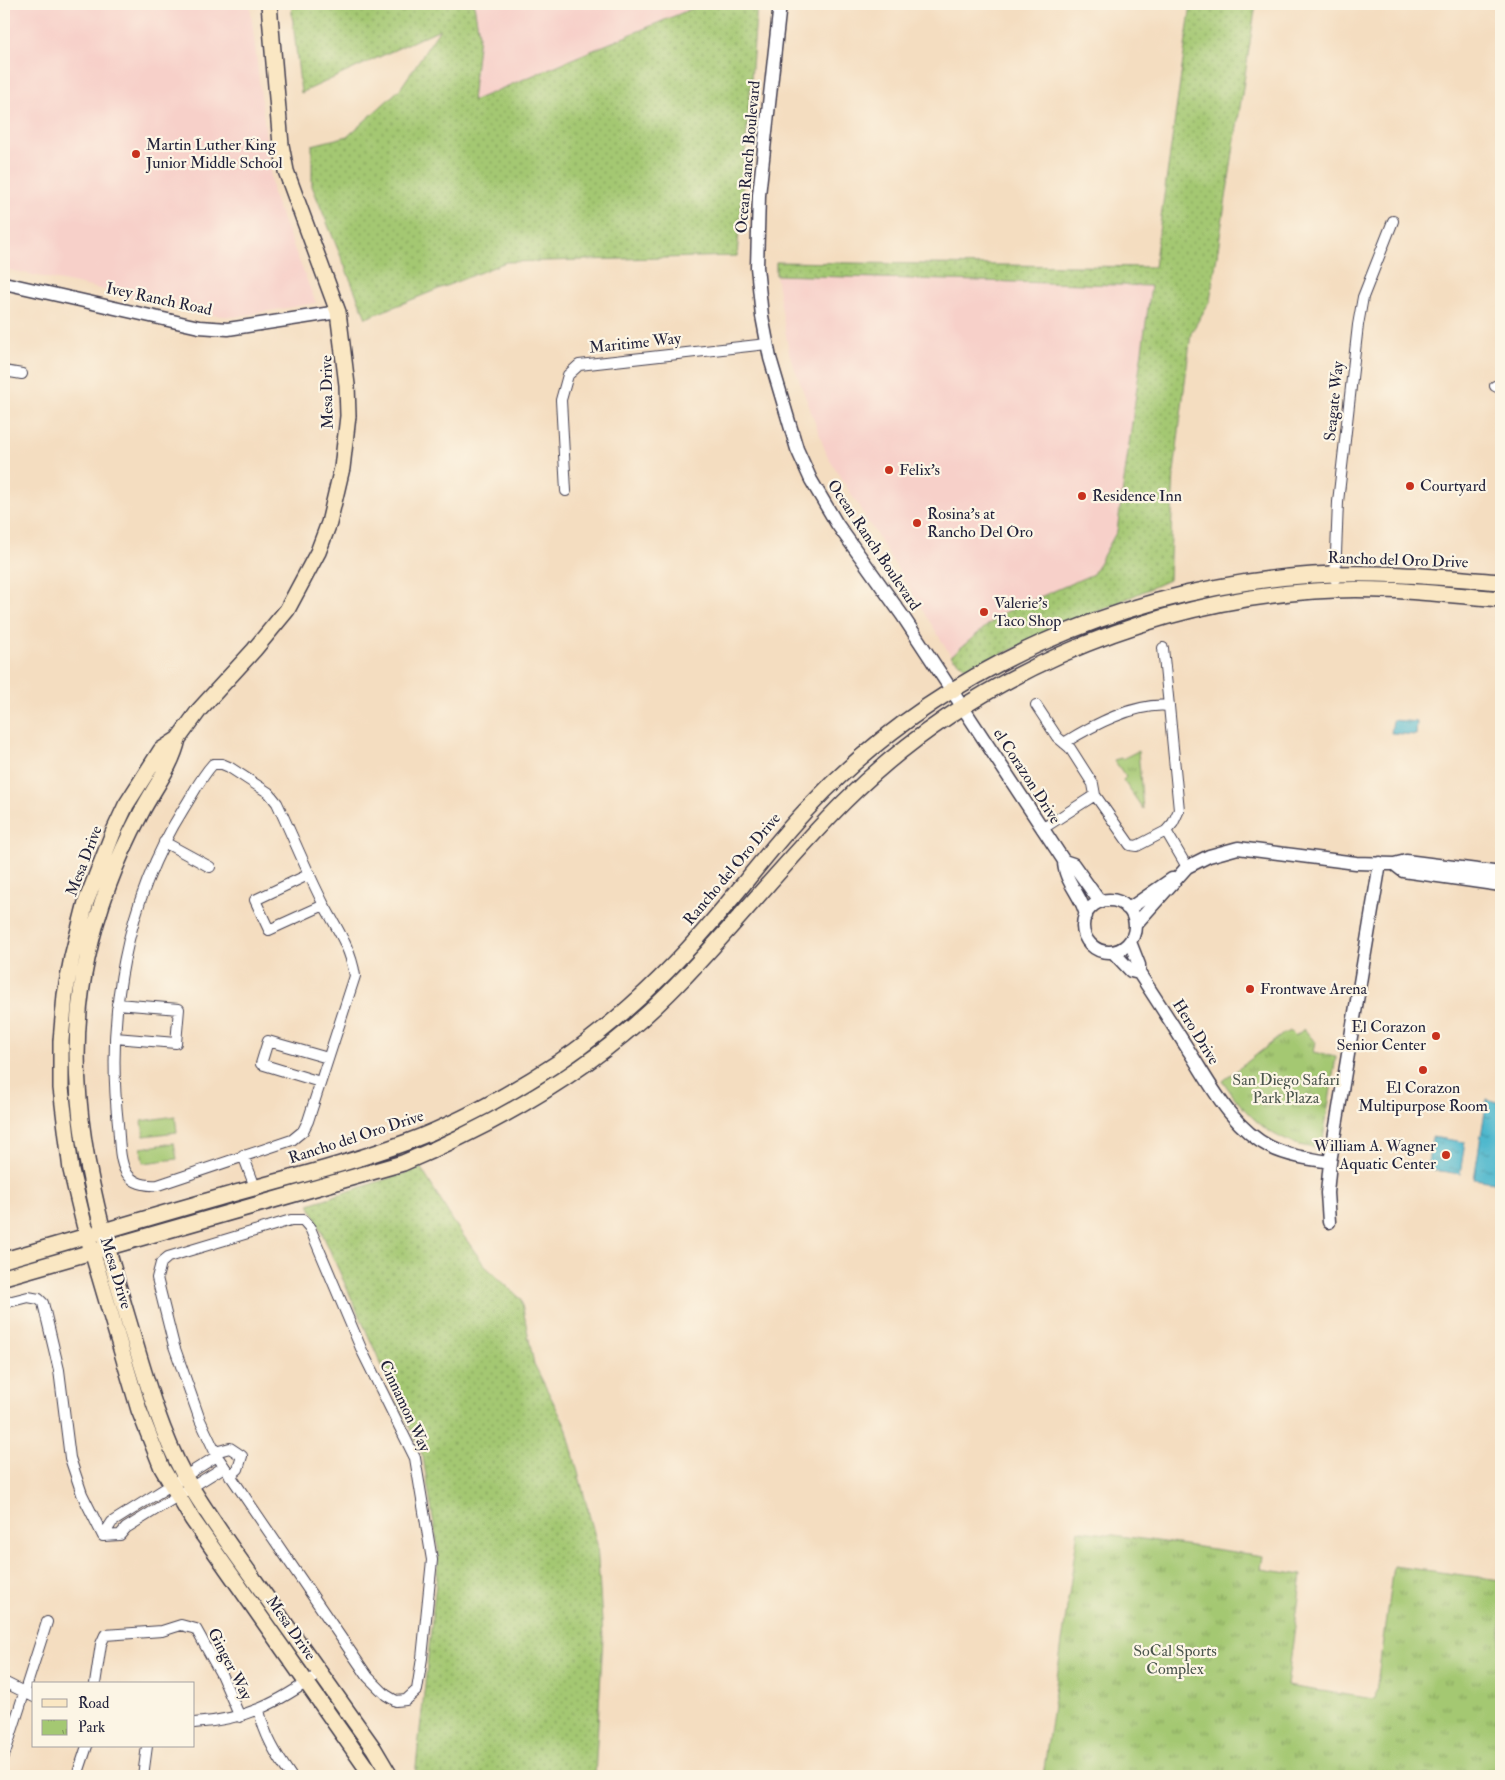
<svg xmlns="http://www.w3.org/2000/svg" width="1505" height="1780" font-family="'IM FELL Double Pica',serif">
<style>
.built{fill:#f7d0c9}
.grass{fill:url(#grass-dots);stroke:#637556}
.park{fill:url(#park-tufts);stroke:#637556}
.pitch{fill:#a4c872;stroke:#637556}
.water{fill:url(#water-ripples);stroke:#386d84}
.lines{fill:none;stroke-linecap:round;stroke-linejoin:round}
.minor-casing{stroke:#423e4f;stroke-width:12}
.tertiary-casing{stroke:#423e4f;stroke-width:15}
.secondary-casing{stroke:#423e4f;stroke-width:18}
.minor{stroke:#fff;stroke-width:10}
.tertiary{stroke:#fff;stroke-width:12}
.secondary{stroke:#fae7c3;stroke-width:15}
.poi-dot{fill:#c8321e;stroke:#fcf5e5;stroke-width:2}
.labels{text-anchor:middle;dominant-baseline:central;stroke-width:4.5;stroke-linejoin:round;paint-order:stroke}
.poi-label{font-size:16px;fill:#22223b;stroke:#fcf5e5;text-anchor:start}
.street-label{font-size:16px;fill:#22223b;stroke:#fcf5e5}
.park-label{font-size:16px;fill:#49544c;stroke:#fcf5e5}
</style>
<defs>
<pattern id="grass-dots" width="8" height="8" patternUnits="userSpaceOnUse" patternTransform="scale(1.25)"><rect width="8" height="8" fill="#a4c872"/><path d="M2 2h.1M6 6h.1" fill="none" stroke="#85a25f" stroke-width="1.8" stroke-linecap="round"/></pattern>
<pattern id="park-tufts" width="24" height="20" patternUnits="userSpaceOnUse" patternTransform="scale(1.25)"><rect width="24" height="20" fill="#a4c872"/><path d="M3 7l-1-3M5 7V3M7 7l1-3M15 17l-1-3M17 17v-4M19 17l1-3" fill="none" stroke="#85a25f"/></pattern>
<pattern id="water-ripples" width="26" height="14" patternUnits="userSpaceOnUse" patternTransform="scale(1.25)"><rect width="26" height="14" fill="#4fb8cd"/><path d="M2 4q2-2 4 0t4 0M15 11q2-2 4 0t4 0" fill="none" stroke="#4195a8"/></pattern>
</defs>
<rect width="100%" height="100%" fill="#fcf5e5"/>
<filter id="ink" filterUnits="userSpaceOnUse"><feTurbulence type="fractalNoise" baseFrequency=".02" numOctaves="2"/><feDisplacementMap in="SourceGraphic" scale="10" xChannelSelector="R" yChannelSelector="G"/><feConvolveMatrix kernelMatrix="1 2 1 2 8 2 1 2 1" color-interpolation-filters="sRGB"/></filter>
<filter id="wash" filterUnits="userSpaceOnUse"><feTurbulence type="fractalNoise" baseFrequency=".0096" numOctaves="4" result="noise"/><feDisplacementMap in="SourceGraphic" scale="20" xChannelSelector="R" yChannelSelector="G"/><feGaussianBlur stdDeviation="1.12" result="paint"/><feColorMatrix in="noise" values="0 0 0 0 0 0 0 0 0 0 0 0 0 0 0 0 0 1.4 0 .05"/><feComposite in="paint" operator="in"/></filter>
<g filter="url(#wash)">
<rect width="100%" height="100%" fill="#f4ddc0"/>
<!-- built -->
<path class="built" d="M 4,4 L 250,4 L 273,195 L 316,303 L 234,317 L 201,314 L 91,287 L 4,269 Z
M 474,4 L 703,4 L 472,102 L 479,35 Z
M 776,275 L 1151,286 L 1117,531 L 1093,574 L 1001,614 L 951,656 L 827,455 L 789,353 Z"/>
<!-- grass -->
<path class="grass" d="M 291,4 L 474,4 L 479,35 L 472,101 L 703,4 L 757,4 L 737,256 L 506,262 L 366,318 L 312,186 L 312,145 L 348,136 L 400,89 L 440,29 L 301,93 Z
M 1191,4 L 1256,4 L 1210,301 L 1191,333 L 1174,472 L 1169,580 L 968,669 L 951,656 L 1001,614 L 1093,574 L 1117,531 L 1151,286 L 776,275 L 776,262 L 1154,267 Z
M 421,1168 L 453,1221 L 485,1266 L 521,1299 L 534,1364 L 566,1427 L 597,1544 L 603,1638 L 595,1776 L 415,1776 L 439,1555 L 423,1457 L 309,1204 Z"/>
<!-- park -->
<path class="park" d="M 1138,751 L 1143,809 L 1123,780 L 1126,777 L 1114,760 L 1121,758 L 1122,759 Z
M 1304,1029 L 1315,1042 L 1313,1052 L 1336,1057 L 1323,1139 L 1319,1147 L 1315,1148 C 1273,1143 1245,1115 1223,1081 L 1283,1034 L 1290,1031 L 1295,1036 Z
M 1078,1530 L 1263,1556 L 1261,1569 L 1302,1575 L 1287,1686 L 1375,1699 L 1393,1566 L 1501,1580 L 1501,1776 L 1043,1776 Z"/>
<!-- pitch -->
<path class="pitch" d="M 175,1116 L 177,1132 L 144,1136 L 142,1121 Z
M 174,1143 L 177,1159 L 143,1163 L 141,1148 Z"/>
<!-- water -->
<path class="water" d="M 1393,720 L 1417,722 L 1416,735 L 1391,733 Z
M 1487,1099 L 1501,1103 L 1501,1183 L 1474,1179 Z
M 1432,1137 L 1465,1142 L 1460,1174 L 1427,1169 Z"/>
</g>
<g filter="url(#ink)">
<g class="lines">
<defs>
<path id="minor" d="M 4,371 L 22,374
M 1495,386 L 1501,389
M 566,491 L 561,400 L 568,375 L 579,365 L 767,344
M 1335,579 L 1338,502 L 1358,325 L 1363,297 L 1393,221
M 1163,648 L 1169,706
M 1036,705 L 1057,737 L 1070,748 L 1093,784 L 1095,795
M 1064,743 C 1091,726 1136,702 1169,706 L 1179,810 L 1173,823 L 1166,831 L 1187,867
M 213,764 L 222,764 L 229,767 L 269,793 L 277,803 C 293,837 307,872 324,905 C 337,928 351,949 355,976 L 308,1121 L 303,1131 L 292,1140 L 158,1185 C 117,1188 121,1155 118,1124 C 106,1015 125,902 184,808 C 193,794 201,777 213,764 Z
M 1042,829 L 1095,795 L 1130,845 L 1137,846 L 1166,831
M 164,842 L 210,867
M 310,874 L 255,900 L 269,930 L 324,905
M 115,1038 L 176,1043 L 179,1009 L 117,1004
M 320,1082 L 261,1064 L 268,1041 L 328,1058
M 243,1155 L 255,1187
M 291,1220 L 303,1220 L 310,1228 L 363,1353 L 415,1458 L 432,1560 L 422,1658 L 417,1690 L 406,1700 L 396,1701 L 386,1695 L 368,1677 L 217,1456 L 200,1420 L 174,1346 L 157,1278 L 161,1263 L 168,1257 Z
M 4,1303 L 28,1297 L 39,1299 L 43,1303 L 59,1370 L 70,1458 L 82,1494 L 103,1536
M 215,1452 L 230,1448 L 242,1456 L 238,1469 L 230,1476
M 103,1536 L 120,1535 L 126,1528 L 224,1467
M 103,1536 L 112,1522 L 217,1456
M 4,1682 L 34,1697
M 95,1684 L 101,1644 L 105,1635 L 162,1631 L 181,1625 L 196,1629 L 221,1674 L 240,1717
M 259,1710 C 264,1735 277,1756 291,1776
M 194,1723 C 246,1720 278,1703 320,1673
M 4,1756 L 47,1622
M 77,1776 L 87,1746
M 143,1776 L 147,1746"/>
<path id="tertiary" d="M 780,4 L 759,195 L 757,267 L 762,316 L 770,358 L 797,449 L 811,480 L 837,524 L 902,615 L 1064,861 C 1064,882 1083,896 1086,916
M 4,283 L 199,327 L 228,329 L 338,312
M 1064,861 L 1073,864 L 1100,902
M 1394,864 L 1403,871 L 1501,885
M1083 926a26 26 0 1 1 52 0a26 26 0 1 1-52 0Z
M 1127,908 L 1133,906 L 1172,879
M 1135,925 L 1187,867 L 1209,856 L 1238,848 L 1356,863 L 1394,864 L 1406,861 L 1501,873
M 1130,942 L 1139,965 L 1139,973 C 1156,999 1173,1025 1189,1051 C 1211,1085 1232,1128 1270,1147 C 1288,1156 1310,1159 1330,1162
M 1113,952 L 1131,971 L 1139,973
M 1329,1222 L 1327,1193 L 1330,1162 L 1380,863"/>
<path id="secondary" d="M 269,4 L 281,145 L 286,171 L 338,312 L 347,385 L 348,416 L 342,468 L 329,523 L 318,552 L 287,610 L 254,650 L 200,709 L 178,739 L 161,750 L 126,805 L 113,833 L 86,902 L 72,957 L 65,995 L 61,1041 L 61,1088 L 71,1170 L 84,1224 L 139,1410 L 162,1468 L 192,1519 L 372,1776
M 178,739 C 172,766 154,788 141,813 C 117,858 98,908 87,959 C 60,1084 92,1199 128,1319 C 144,1372 158,1426 184,1475 C 205,1512 231,1547 255,1581 C 295,1637 334,1693 374,1749 L 390,1776
M 4,1260 C 75,1240 146,1218 218,1198 C 281,1180 345,1165 407,1142 C 460,1122 512,1093 559,1062 C 618,1022 670,972 716,917 C 748,880 776,841 810,806 C 940,668 1125,588 1313,575 C 1376,571 1439,577 1501,582
M 4,1277 L 403,1163 C 501,1122 594,1069 669,993 C 730,932 783,863 844,802 C 967,679 1141,603 1314,591 C 1376,586 1439,594 1501,599"/>
</defs>
<!-- minor casing -->
<use href="#minor" class="minor-casing"/>
<!-- tertiary casing -->
<use href="#tertiary" class="tertiary-casing"/>
<!-- secondary casing -->
<use href="#secondary" class="secondary-casing"/>
<!-- minor -->
<use href="#minor" class="minor"/>
<!-- tertiary -->
<use href="#tertiary" class="tertiary"/>
<!-- secondary -->
<use href="#secondary" class="secondary"/>
</g>
</g>
<!-- markers -->
<g class="poi-dot">
<circle cx="136" cy="154" r="5"/>
<circle cx="889" cy="470" r="5"/>
<circle cx="1410" cy="486" r="5"/>
<circle cx="1082" cy="496" r="5"/>
<circle cx="917" cy="523" r="5"/>
<circle cx="984" cy="612" r="5"/>
<circle cx="1250" cy="989" r="5"/>
<circle cx="1436" cy="1036" r="5"/>
<circle cx="1423" cy="1070" r="5"/>
<circle cx="1446" cy="1155" r="5"/>
</g>
<g class="labels">
<!-- poi labels -->
<g class="poi-label">
<text x="146" y="145">Martin Luther King<tspan x="146" dy="18">Junior Middle School</tspan></text>
<text x="899" y="470">Felix's</text>
<text x="1420" y="486">Courtyard</text>
<text x="1092" y="496">Residence Inn</text>
<text x="927" y="514">Rosina's at<tspan x="927" dy="18">Rancho Del Oro</tspan></text>
<text x="994" y="603">Valerie's<tspan x="994" dy="18">Taco Shop</tspan></text>
<text x="1260" y="989">Frontwave Arena</text>
<text x="1426" y="1027" text-anchor="end">El Corazon<tspan x="1426" dy="18">Senior Center</tspan></text>
<text x="1423" y="1088" text-anchor="middle">El Corazon<tspan x="1423" dy="18">Multipurpose Room</tspan></text>
<text x="1436" y="1146" text-anchor="end">William A. Wagner<tspan x="1436" dy="18">Aquatic Center</tspan></text>
</g>
<!-- street labels -->
<g class="street-label">
<text transform="translate(748 157) rotate(-85)">Ocean Ranch Boulevard</text>
<text transform="translate(159 299) rotate(12)">Ivey Ranch Road</text>
<text transform="translate(635 343) rotate(-6)">Maritime Way</text>
<text transform="translate(327 392) rotate(-91)">Mesa Drive</text>
<text transform="translate(1334 401) rotate(-84)">Seagate Way</text>
<text transform="translate(874 545) rotate(56)">Ocean Ranch Boulevard</text>
<text transform="translate(1398 560) rotate(2)">Rancho del Oro Drive</text>
<text transform="translate(1027 776) rotate(57)">el Corazon Drive</text>
<text transform="translate(84 861) rotate(-69)">Mesa Drive</text>
<text transform="translate(732 869) rotate(-50)">Rancho del Oro Drive</text>
<text transform="translate(1196 1032) rotate(58)">Hero Drive</text>
<text transform="translate(356 1137) rotate(-18)">Rancho del Oro Drive</text>
<text transform="translate(116 1273) rotate(73)">Mesa Drive</text>
<text transform="translate(405 1406) rotate(65)">Cinnamon Way</text>
<text transform="translate(291 1628) rotate(55)">Mesa Drive</text>
<text transform="translate(230 1664) rotate(63)">Ginger Way</text>
</g>
<!-- park labels -->
<g class="park-label">
<text x="1286" y="1080">San Diego Safari<tspan x="1286" dy="18">Park Plaza</tspan></text>
<text x="1175" y="1651">SoCal Sports<tspan x="1175" dy="18">Complex</tspan></text>
</g>
</g>
<!-- margin -->
<rect width="1505" height="1780" fill="none" stroke="#fcf5e5" stroke-width="20"/>
<!-- legend -->
<rect x="32" y="1682" width="162" height="65" fill="#fcf5e5" stroke="#a5a1a1"/>
<rect x="42" y="1699" width="25" height="8" fill="#fae7c3" stroke="#a5a1a1"/>
<text x="78" y="1708" font-size="15" fill="#22223b">Road</text>
<rect x="42" y="1720" width="25" height="15" fill="url(#park-tufts)" stroke="#a5a1a1"/>
<text x="78" y="1732" font-size="15" fill="#22223b">Park</text>
</svg>
